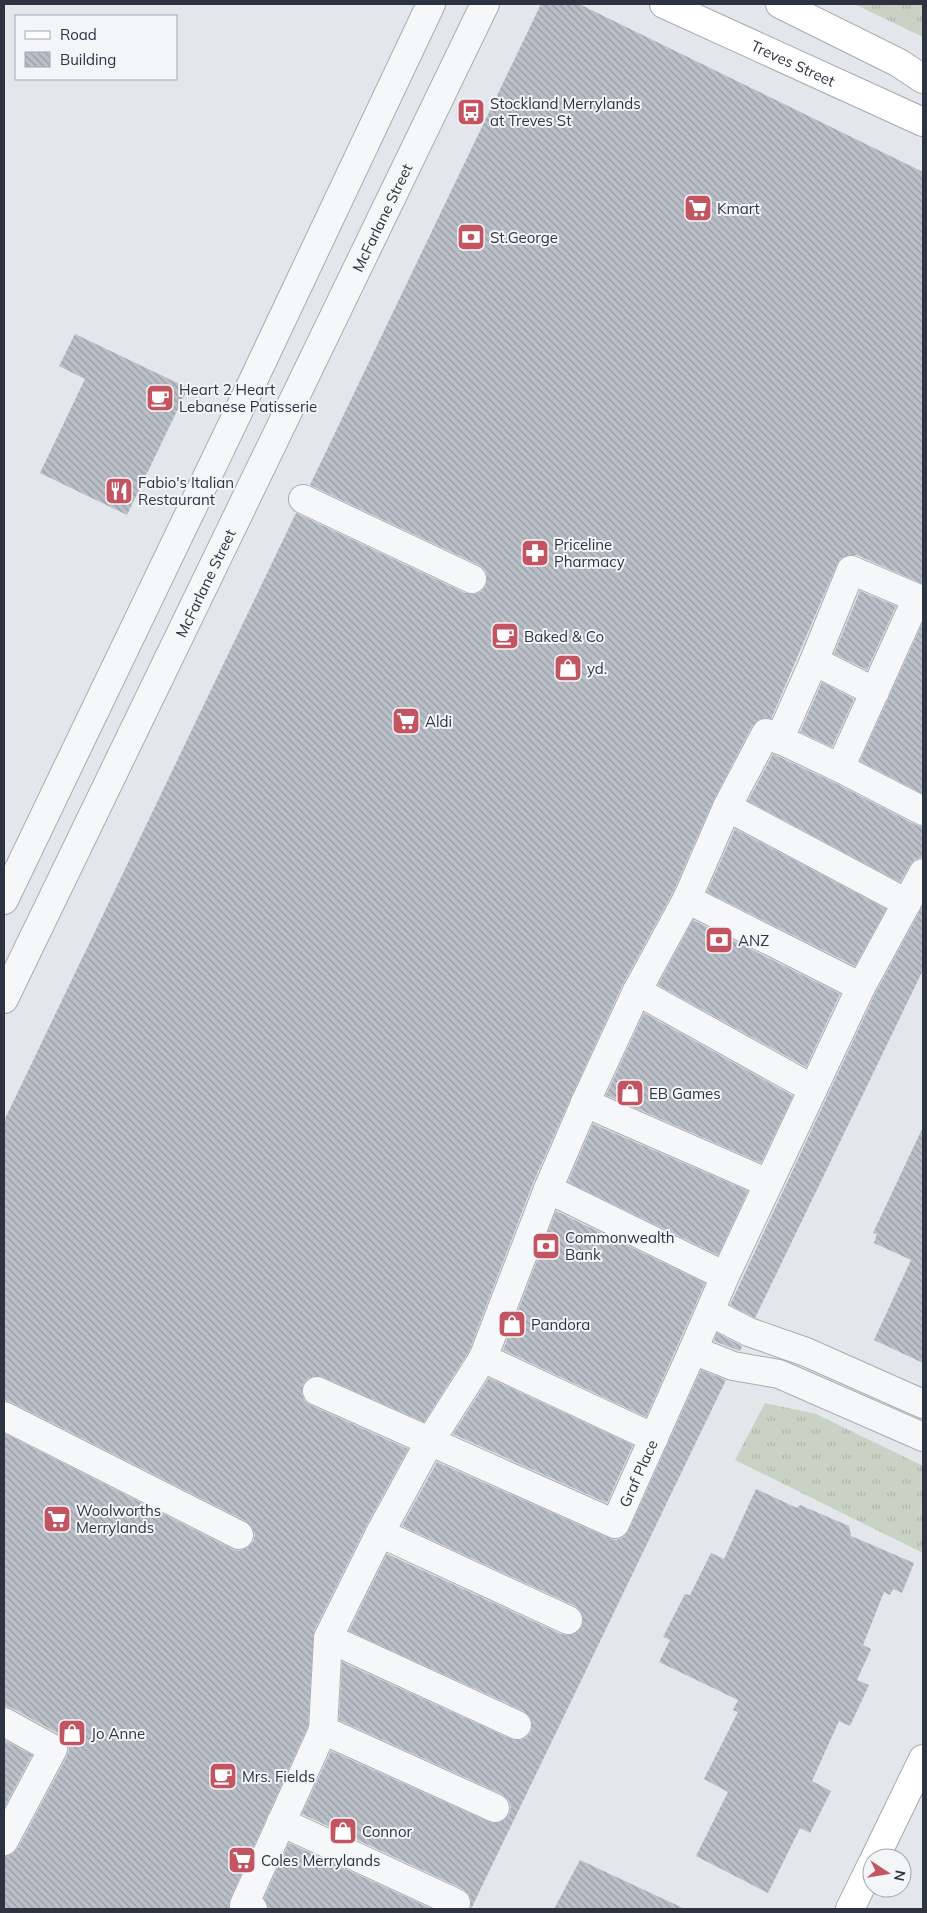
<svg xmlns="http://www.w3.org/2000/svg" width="927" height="1913" font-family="Mulish,sans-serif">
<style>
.grass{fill:url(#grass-tufts)}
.building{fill:url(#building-back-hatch)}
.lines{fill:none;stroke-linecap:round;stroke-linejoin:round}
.minor-casing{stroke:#a9adb4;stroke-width:30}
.major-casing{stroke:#a4aab5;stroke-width:30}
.minor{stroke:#f6f7f9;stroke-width:28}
.major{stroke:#fff;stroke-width:28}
.labels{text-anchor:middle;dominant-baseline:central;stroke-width:4;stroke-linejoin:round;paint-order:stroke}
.street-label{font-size:15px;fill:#2d3341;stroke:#f3f5f8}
.poi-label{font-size:15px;fill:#2d3341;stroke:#f3f5f8;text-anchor:start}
</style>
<defs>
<pattern id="grass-tufts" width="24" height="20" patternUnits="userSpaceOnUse" patternTransform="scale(1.25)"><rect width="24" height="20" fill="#c8d3c5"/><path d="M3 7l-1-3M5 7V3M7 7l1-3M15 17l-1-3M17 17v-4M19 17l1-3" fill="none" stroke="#acb6aa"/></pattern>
<pattern id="building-back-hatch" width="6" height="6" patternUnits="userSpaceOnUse" patternTransform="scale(1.25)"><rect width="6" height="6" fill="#bbbfc7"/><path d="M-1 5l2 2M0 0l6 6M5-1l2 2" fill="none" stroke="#989ca3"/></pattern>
</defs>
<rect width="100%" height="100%" fill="#e3e6ea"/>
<!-- grass -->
<path class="grass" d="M 854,4 L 923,4 L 923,37 Z
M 765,1403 L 816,1414 L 923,1466 L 923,1553 L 735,1460 Z"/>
<!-- building -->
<path class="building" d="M 541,4 L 579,4 L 923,172 L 923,584 L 857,555 L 849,555 L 841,558 L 837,564 L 771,719 L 764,718 L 758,720 L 752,726 L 713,801 L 673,892 L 623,984 L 571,1097 L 533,1183 L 469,1351 L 424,1422 L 323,1377 L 315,1376 L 308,1378 L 303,1384 L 302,1393 L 304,1400 L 310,1405 L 408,1449 L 366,1526 L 314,1631 L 308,1726 L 230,1899 L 229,1909 L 4,1909 L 4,1856 L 12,1854 L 18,1848 L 67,1756 L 69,1749 L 67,1741 L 61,1735 L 12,1708 L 4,1706 L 4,1433 L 232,1549 L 239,1551 L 247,1548 L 253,1542 L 255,1535 L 252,1527 L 246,1521 L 11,1402 L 4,1400 L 4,1121 L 296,513 L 465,593 L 474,594 L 481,592 L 486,586 L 487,577 L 485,570 L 479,565 L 310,485 Z
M 75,334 L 188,388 L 127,515 L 40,473 L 85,379 L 59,366 Z
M 860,591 L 896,606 L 867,670 L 834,654 Z
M 923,622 L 923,794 L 860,761 Z
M 822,682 L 854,699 L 832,747 L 800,732 Z
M 773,754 L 833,782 L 916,825 L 923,827 L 923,857 L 915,859 L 910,865 L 900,882 L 748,801 Z
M 735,829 L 886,909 L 855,966 L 707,892 Z
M 923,905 L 923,970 L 755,1318 L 730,1305 L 875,994 Z
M 693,920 L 840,994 L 806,1067 L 658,985 Z
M 644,1013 L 793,1096 L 761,1163 L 606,1095 Z
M 593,1124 L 748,1191 L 718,1255 L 568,1182 Z
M 923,1127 L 923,1363 L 874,1340 L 911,1260 L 874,1243 L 877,1234 L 873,1233 Z
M 556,1211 L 705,1283 L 646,1417 L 503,1350 Z
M 717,1333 L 742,1346 L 740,1351 L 714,1341 Z
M 701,1370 L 726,1380 L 471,1909 L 471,1901 L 469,1894 L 463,1889 L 302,1814 L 331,1751 L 489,1822 L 497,1823 L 504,1820 L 509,1815 L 511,1807 L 508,1799 L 502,1794 L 339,1720 L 342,1662 L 511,1739 L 519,1740 L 526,1738 L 531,1732 L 532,1723 L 529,1716 L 524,1711 L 349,1631 L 387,1554 L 561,1634 L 570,1635 L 577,1632 L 582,1626 L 583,1618 L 580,1611 L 575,1606 L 402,1526 L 437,1462 L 609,1538 L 616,1540 L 624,1537 L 629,1530 Z
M 489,1378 L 633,1445 L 607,1503 L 453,1434 Z
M 756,1489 L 797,1508 L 800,1505 L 849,1526 L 851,1536 L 914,1563 L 902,1593 L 893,1589 L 890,1595 L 884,1592 L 863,1645 L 871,1649 L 857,1680 L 869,1685 L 850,1726 L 839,1721 L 812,1781 L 831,1791 L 810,1833 L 800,1828 L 768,1893 L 696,1856 L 728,1792 L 704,1779 L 738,1712 L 733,1710 L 738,1700 L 659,1662 L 670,1640 L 663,1637 L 685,1594 L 690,1595 L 711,1553 L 724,1559 Z
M 4,1740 L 32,1755 L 4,1808 Z
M 289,1843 L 432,1909 L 268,1909 L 264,1898 Z
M 580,1860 L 685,1909 L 554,1909 Z"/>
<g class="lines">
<defs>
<g id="minor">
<path d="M 303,499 L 472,579"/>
<path d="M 779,740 L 814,661"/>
<path d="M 840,768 L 917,598 L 851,570 L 814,661 L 875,692"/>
<path d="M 727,807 L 907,903"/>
<path d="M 687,899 L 861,987"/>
<path d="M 4,900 L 243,402 L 431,4"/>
<path d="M 637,991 L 813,1089"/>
<path id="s1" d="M 4,999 L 485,4"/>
<path d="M 585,1103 L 768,1183"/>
<path d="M 548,1189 L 725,1276"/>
<path d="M 710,1312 L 749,1332 L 806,1352 L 923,1404"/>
<path d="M 693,1350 L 725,1276 L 861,987 L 923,873"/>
<path d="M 483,1358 L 654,1438"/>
<path id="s2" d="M 317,1391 L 615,1524 L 693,1350 L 733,1366 L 779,1374 L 923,1437"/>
<path d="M 4,1416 L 239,1535"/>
<path d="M 380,1533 L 568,1620"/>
<path d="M 328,1638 L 517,1725"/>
<path d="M 4,1722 L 53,1749 L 4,1841"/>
<path d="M 323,1730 L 495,1808"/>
<path d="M 281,1822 L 456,1903"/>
<path d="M 253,1909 L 244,1905 L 323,1730 L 328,1638 L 380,1533 L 430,1441 L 483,1358 L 548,1189 L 585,1103 L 637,991 L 687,899 L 727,807 L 766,733 L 840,768 L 923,811"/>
</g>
<g id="major">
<path id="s3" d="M 664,4 L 923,122"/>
<path d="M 780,4 L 899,63 L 923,79"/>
<path d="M 875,1858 L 923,1759"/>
<path d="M 850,1909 L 872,1864"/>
</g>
</defs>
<!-- minor casing -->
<use href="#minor" class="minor-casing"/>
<!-- major casing -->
<use href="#major" class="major-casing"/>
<!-- minor -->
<use href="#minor" class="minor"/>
<!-- major -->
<use href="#major" class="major"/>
</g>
<!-- icons -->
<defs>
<symbol id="bus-square" viewBox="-11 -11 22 22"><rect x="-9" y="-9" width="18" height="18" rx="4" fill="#c35562" stroke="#f3f5f8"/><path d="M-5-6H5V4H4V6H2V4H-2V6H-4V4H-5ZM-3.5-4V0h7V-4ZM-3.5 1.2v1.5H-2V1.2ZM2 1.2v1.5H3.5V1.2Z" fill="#fff"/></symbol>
<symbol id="supermarket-square" viewBox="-11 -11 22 22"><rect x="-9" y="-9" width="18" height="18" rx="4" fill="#c35562" stroke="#f3f5f8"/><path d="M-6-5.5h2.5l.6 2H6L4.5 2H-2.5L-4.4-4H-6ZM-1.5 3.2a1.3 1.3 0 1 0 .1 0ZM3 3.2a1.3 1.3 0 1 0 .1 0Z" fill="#fff"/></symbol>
<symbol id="bank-square" viewBox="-11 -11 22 22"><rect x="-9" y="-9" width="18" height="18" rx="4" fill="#c35562" stroke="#f3f5f8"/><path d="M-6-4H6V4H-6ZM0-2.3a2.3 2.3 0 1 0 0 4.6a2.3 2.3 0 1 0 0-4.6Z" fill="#fff"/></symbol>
<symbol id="cafe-square" viewBox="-11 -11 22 22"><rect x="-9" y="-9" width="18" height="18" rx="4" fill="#c35562" stroke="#f3f5f8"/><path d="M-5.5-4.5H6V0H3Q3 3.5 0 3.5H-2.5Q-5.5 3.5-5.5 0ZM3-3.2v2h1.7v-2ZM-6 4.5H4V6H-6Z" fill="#fff"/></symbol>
<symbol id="restaurant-square" viewBox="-11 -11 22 22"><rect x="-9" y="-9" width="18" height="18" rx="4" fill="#c35562" stroke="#f3f5f8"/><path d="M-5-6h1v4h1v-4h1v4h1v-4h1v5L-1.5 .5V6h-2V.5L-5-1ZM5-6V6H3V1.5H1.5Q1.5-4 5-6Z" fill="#fff"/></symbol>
<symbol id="pharmacy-square" viewBox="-11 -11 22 22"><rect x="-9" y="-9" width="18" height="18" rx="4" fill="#c35562" stroke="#f3f5f8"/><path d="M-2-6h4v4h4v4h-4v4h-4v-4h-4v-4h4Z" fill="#fff"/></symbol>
<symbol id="shop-square" viewBox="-11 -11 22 22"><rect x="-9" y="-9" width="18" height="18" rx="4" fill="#c35562" stroke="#f3f5f8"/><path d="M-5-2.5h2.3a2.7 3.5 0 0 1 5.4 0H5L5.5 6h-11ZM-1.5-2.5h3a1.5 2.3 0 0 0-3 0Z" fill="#fff"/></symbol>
</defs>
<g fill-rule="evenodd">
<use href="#bus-square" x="455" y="96" width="32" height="32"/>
<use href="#supermarket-square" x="682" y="192" width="32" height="32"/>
<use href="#bank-square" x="455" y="221" width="32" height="32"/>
<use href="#cafe-square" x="144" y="382" width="32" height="32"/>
<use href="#restaurant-square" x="103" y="475" width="32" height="32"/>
<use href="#pharmacy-square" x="519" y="537" width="32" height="32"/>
<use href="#cafe-square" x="489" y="620" width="32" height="32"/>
<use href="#shop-square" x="552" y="652" width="32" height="32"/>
<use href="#supermarket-square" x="390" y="705" width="32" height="32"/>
<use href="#bank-square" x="703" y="924" width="32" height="32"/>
<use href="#shop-square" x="614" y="1077" width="32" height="32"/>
<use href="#bank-square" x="530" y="1230" width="32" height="32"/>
<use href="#shop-square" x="496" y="1308" width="32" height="32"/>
<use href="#supermarket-square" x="41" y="1503" width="32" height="32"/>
<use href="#shop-square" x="56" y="1717" width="32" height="32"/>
<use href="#cafe-square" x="207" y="1760" width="32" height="32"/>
<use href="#shop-square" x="327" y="1815" width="32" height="32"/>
<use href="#supermarket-square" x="226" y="1844" width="32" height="32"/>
</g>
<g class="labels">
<!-- street labels -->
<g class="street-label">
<text stroke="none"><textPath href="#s3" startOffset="142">Treves Street</textPath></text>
<text stroke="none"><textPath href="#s1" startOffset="868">McFarlane Street</textPath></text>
<text stroke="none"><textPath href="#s1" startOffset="462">McFarlane Street</textPath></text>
<text stroke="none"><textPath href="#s2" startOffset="382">Graf Place</textPath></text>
</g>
<!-- poi labels -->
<g class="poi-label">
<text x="490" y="103">Stockland Merrylands<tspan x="490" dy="17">at Treves St</tspan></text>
<text x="717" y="208">Kmart</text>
<text x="490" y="237">St.George</text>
<text x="179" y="389">Heart 2 Heart<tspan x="179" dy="17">Lebanese Patisserie</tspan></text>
<text x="138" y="482">Fabio's Italian<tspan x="138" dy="17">Restaurant</tspan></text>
<text x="554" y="544">Priceline<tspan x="554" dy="17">Pharmacy</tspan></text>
<text x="524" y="636">Baked &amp; Co</text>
<text x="587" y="668">yd.</text>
<text x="425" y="721">Aldi</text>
<text x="738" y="940">ANZ</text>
<text x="649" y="1093">EB Games</text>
<text x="565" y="1237">Commonwealth<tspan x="565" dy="17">Bank</tspan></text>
<text x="531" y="1324">Pandora</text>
<text x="76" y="1510">Woolworths<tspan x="76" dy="17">Merrylands</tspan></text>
<text x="91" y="1733">Jo Anne</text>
<text x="242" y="1776">Mrs. Fields</text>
<text x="362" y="1831">Connor</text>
<text x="261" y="1860">Coles Merrylands</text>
</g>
</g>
<!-- border -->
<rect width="927" height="1913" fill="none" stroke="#2d3341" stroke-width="10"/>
<!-- legend -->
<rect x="15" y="15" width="162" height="65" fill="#f3f5f8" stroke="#a4a7af"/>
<rect x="25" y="31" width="25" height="8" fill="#ffffff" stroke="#a4a7af"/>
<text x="60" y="40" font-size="15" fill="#2d3341">Road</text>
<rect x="25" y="52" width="25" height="15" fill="url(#building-back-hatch)" stroke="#a4a7af"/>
<text x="60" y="65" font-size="15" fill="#2d3341">Building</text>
<!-- north arrow -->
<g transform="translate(887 1873) rotate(102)"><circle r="24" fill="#f3f5f8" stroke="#a4a7af"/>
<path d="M0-4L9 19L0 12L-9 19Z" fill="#c35562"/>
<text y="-8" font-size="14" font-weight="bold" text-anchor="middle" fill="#2d3341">N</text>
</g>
</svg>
